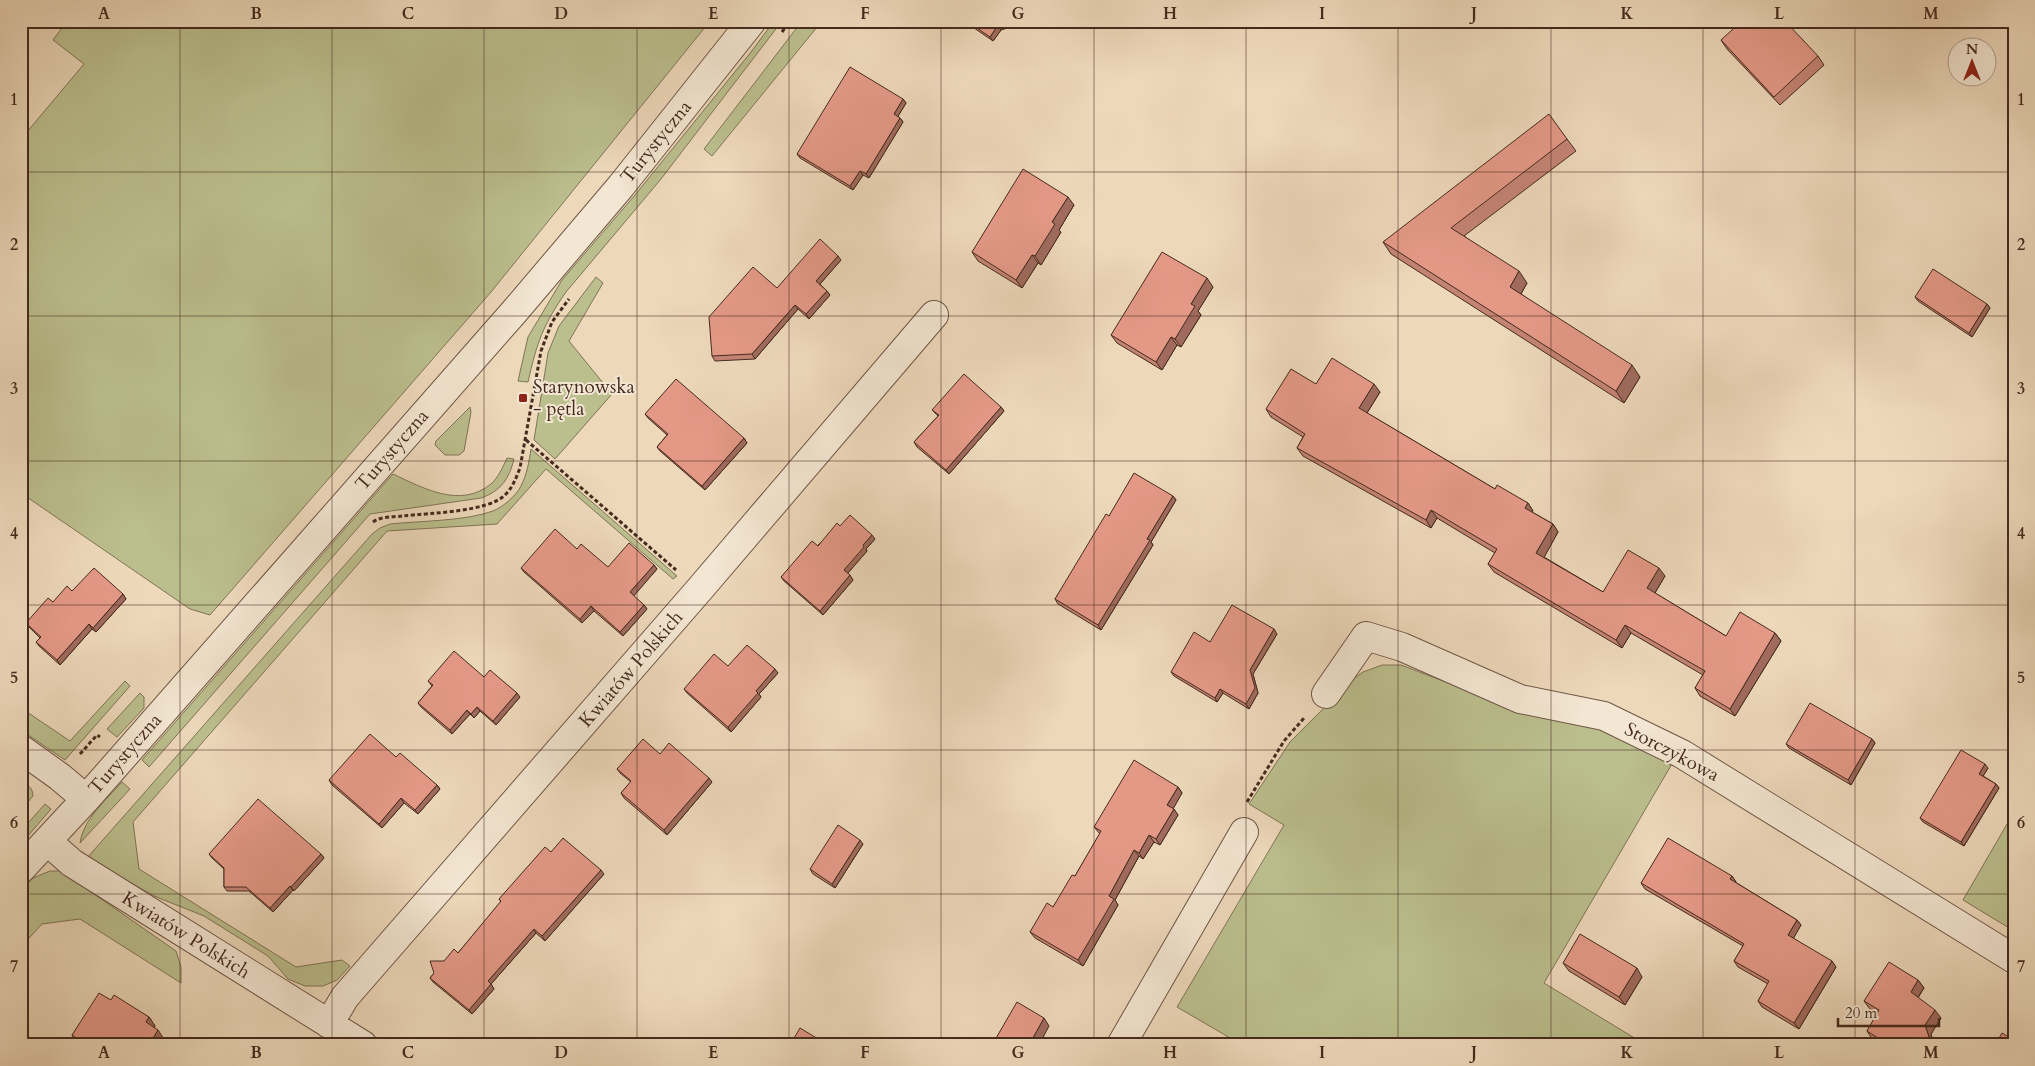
<svg xmlns="http://www.w3.org/2000/svg" width="2035" height="1066" font-family="Cardo,serif">
<style>
.green{fill:#bbbe8d;stroke:#807456}
.lines{fill:none;stroke-linecap:round;stroke-linejoin:round}
.minor-casing{stroke:#6f5645;stroke-width:30}
.path{stroke:#452a1e;stroke-width:3;stroke-dasharray:4 2.5;stroke-linecap:butt}
.minor{stroke:#f3e6d2;stroke-width:28}
.wall{fill:#c48474;stroke:#452a1e}
.shaded-wall{fill:#a06b5e;stroke:#452a1e}
.building{fill:#e49987;stroke:#452a1e}
.grid{fill:none;stroke:#452a1e;stroke-width:1;stroke-opacity:0.55}
.poi-dot{fill:#8f2418;stroke:#f3e6d2;stroke-width:2}
.labels{text-anchor:middle;dominant-baseline:central;stroke-width:4;stroke-linejoin:round;paint-order:stroke}
.street-label{font-size:19px;fill:#452a1e;stroke:#f3e6d2}
.poi-label{font-size:19px;fill:#452a1e;stroke:#f3e6d2;text-anchor:start}
.neatline{fill:none;stroke:#452a1e;stroke-width:2}
.grid-label{font-size:16px;text-anchor:middle;font-weight:bold;fill:#452a1e}
</style>
<rect width="100%" height="100%" fill="#edd8ba"/>
<filter id="stains"><feTurbulence type="fractalNoise" baseFrequency=".004" numOctaves="4"/><feColorMatrix values="0 0 0 0 .2 0 0 0 0 .09 0 0 0 0 .02 0 0 0 .5 -.17"/></filter>
<radialGradient id="worn" r=".72"><stop offset=".6" stop-color="#630" stop-opacity="0"/><stop offset="1" stop-color="#630" stop-opacity=".3"/></radialGradient>
<!-- green -->
<path class="green" d="M 67,21 L 710,21 L 491,292 L 210,615 L 190,609 L 21,493 L 21,139 L 84,64 L 53,40 Z
M 774,21 L 782,21 L 661,179 L 566,292 C 543,325 537,342 528,382 L 518,381 L 528,337 L 562,280 L 635,195 L 751,52 Z
M 802,21 L 822,21 L 712,156 L 704,149 Z
M 596,277 L 603,283 L 569,341 L 612,394 L 555,459 L 534,440 L 548,353 L 559,326 Z
M 470,407 L 471,412 L 464,451 L 459,455 L 445,455 L 435,445 L 436,441 Z
M 531,449 L 677,576 L 673,579 L 546,469 L 497,524 L 387,531 L 133,822 L 139,869 L 296,967 L 342,960 L 350,966 L 337,980 L 323,986 L 305,986 L 288,979 L 268,956 L 204,916 L 154,896 L 87,858 L 372,534 L 380,528 L 390,524 C 419,521 466,521 493,511 C 503,507 516,496 521,486 C 527,474 529,462 531,449 Z
M 507,458 L 514,459 C 509,479 501,491 481,498 L 370,514 L 149,767 L 142,760 L 393,474 C 423,488 460,509 491,484 C 498,478 503,467 507,458 Z
M 1382,665 L 1401,665 L 1517,709 L 1601,724 L 1673,762 L 1544,983 L 1646,1045 L 1242,1045 L 1177,1007 L 1284,825 L 1249,804 L 1290,742 L 1351,681 L 1363,672 Z
M 125,681 L 130,686 L 65,760 L 21,730 L 21,708 L 70,741 Z
M 140,693 L 144,697 L 144,708 L 117,737 L 107,729 Z
M 21,780 C 28,785 33,788 33,796 L 21,810 L 21,794 L 25,790 L 21,788 Z
M 122,782 L 130,789 L 80,843 C 84,818 106,800 122,782 Z
M 45,804 L 51,809 L 21,844 L 21,831 Z
M 2014,812 L 2014,931 L 1963,900 Z
M 50,871 L 61,871 L 176,951 L 181,967 L 181,983 L 80,919 L 42,924 L 21,947 L 21,891 L 33,878 Z"/>
<g class="lines">
<defs>
<path id="minor" d="M 1326,694 L 1366,636 L 1402,647 L 1520,699 L 1604,716 L 1682,754 L 2014,959
M 21,749 L 60,777 L 86,799
M 47,841 L 72,863 L 363,1045
M 21,869 L 86,799 L 514,312 L 621,186 L 752,21
M 329,1024 L 345,997 L 699,590 L 934,315
M 1121,1045 L 1244,832"/>
</defs>
<!-- minor casing -->
<use href="#minor" class="minor-casing"/>
<!-- path -->
<path class="path" d="M 782,32 L 790,21
M 526,440 L 676,570
M 373,522 C 381,516 394,517 403,516 C 429,513 488,512 505,495 C 513,487 516,478 520,468 L 541,351 L 552,322 L 569,299
M 80,754 L 97,735 L 100,737
M 1247,802 L 1284,741 L 1305,717"/>
<!-- minor -->
<use href="#minor" class="minor"/>
</g>
<!-- wall -->
<path class="wall" d="M 964,21 L 1014,21 L 1014,26 L 1001,30 L 993,41 Z
M 1721,40 L 1818,56 L 1824,65 L 1780,105 L 1727,49 Z
M 903,99 L 906,103 L 898,116 L 900,118 L 903,122 L 869,178 L 863,175 L 853,190 L 800,158 L 797,154 Z
M 1567,139 L 1576,151 L 1464,236 L 1527,283 L 1521,294 L 1640,377 L 1624,403 L 1391,254 L 1383,242 Z
M 1074,205 L 1059,230 L 1061,232 L 1041,265 L 1038,263 L 1022,288 L 978,261 L 972,252 Z
M 841,260 L 820,284 L 830,295 L 809,319 L 798,309 L 755,359 L 715,361 L 712,356 L 777,288 Z
M 1213,287 L 1198,311 L 1201,315 L 1181,347 L 1177,345 L 1162,370 L 1117,343 L 1111,335 Z
M 1915,297 L 1987,304 L 1990,308 L 1972,337 L 1918,301 Z
M 1316,384 L 1380,392 L 1367,413 L 1495,489 L 1528,503 L 1533,511 L 1532,512 L 1553,524 L 1558,532 L 1544,557 L 1603,592 L 1665,576 L 1655,593 L 1726,636 L 1775,633 L 1781,641 L 1735,716 L 1700,696 L 1695,688 L 1703,675 L 1631,633 L 1622,648 L 1494,572 L 1488,564 L 1495,553 L 1437,518 L 1431,528 L 1303,456 L 1297,448 L 1303,437 L 1271,417 L 1266,409 Z
M 1001,407 L 1004,411 L 949,474 L 917,447 L 914,442 L 938,416 L 932,410 Z
M 645,414 L 744,438 L 747,443 L 705,490 L 660,451 L 657,447 L 667,435 L 648,418 Z
M 1173,496 L 1176,500 L 1151,542 L 1153,545 L 1101,630 L 1058,604 L 1055,599 L 1109,516 Z
M 840,526 L 875,539 L 866,549 L 867,551 L 848,573 L 853,580 L 823,615 L 784,581 L 781,577 Z
M 577,549 L 608,567 L 654,565 L 657,569 L 633,596 L 644,605 L 647,609 L 623,636 L 594,611 L 582,623 L 524,572 L 521,568 Z
M 72,591 L 123,594 L 126,599 L 96,632 L 92,629 L 60,665 L 39,646 L 36,642 L 40,638 L 29,627 L 26,623 L 53,602 Z
M 1277,634 L 1253,674 L 1258,693 L 1249,709 L 1223,693 L 1217,702 L 1174,676 L 1171,672 L 1210,642 Z
M 728,666 L 778,673 L 759,694 L 761,697 L 731,732 L 687,693 L 684,689 Z
M 484,677 L 520,697 L 496,725 L 480,711 L 474,718 L 470,714 L 452,734 L 421,707 L 418,703 L 432,686 L 428,681 Z
M 1872,739 L 1875,743 L 1851,785 L 1789,748 L 1786,744 Z
M 660,754 L 712,782 L 667,835 L 624,798 L 621,793 L 631,782 L 620,773 L 617,769 Z
M 396,757 L 437,785 L 440,789 L 418,814 L 404,803 L 382,828 L 332,785 L 329,780 Z
M 1988,768 L 1983,776 L 1996,784 L 1999,788 L 1964,846 L 1923,822 L 1920,818 Z
M 1178,787 L 1182,793 L 1173,808 L 1178,815 L 1160,845 L 1154,842 L 1143,859 L 1139,856 L 1115,900 L 1118,905 L 1083,966 L 1035,938 L 1030,932 L 1053,907 L 1075,876 L 1100,834 L 1094,827 Z
M 863,844 L 835,888 L 813,874 L 810,869 Z
M 551,852 L 604,874 L 545,941 L 536,933 L 491,984 L 494,989 L 472,1014 L 433,982 L 430,978 L 444,961 L 458,953 L 501,902 L 499,899 Z
M 209,854 L 321,854 L 324,858 L 294,891 L 293,890 L 273,912 L 249,891 L 227,891 L 224,887 L 224,869 L 212,858 Z
M 1732,876 L 1736,882 L 1735,882 L 1797,920 L 1801,925 L 1793,938 L 1836,967 L 1799,1029 L 1762,1007 L 1758,1001 L 1768,984 L 1738,967 L 1734,961 L 1743,946 L 1645,889 L 1641,883 Z
M 1563,963 L 1642,977 L 1625,1005 L 1569,971 Z
M 1918,980 L 1924,988 L 1918,998 L 1941,1018 L 1931,1034 L 1934,1045 L 1881,1045 L 1872,1039 L 1867,1031 L 1877,1014 L 1870,1009 L 1864,1001 Z
M 111,1000 L 149,1017 L 155,1026 L 154,1028 L 164,1039 L 160,1045 L 79,1045 L 77,1044 L 72,1035 Z"/>
<!-- shaded-wall -->
<path class="shaded-wall" d="M 998,25 L 1001,30 L 993,41 L 990,37 Z
M 903,99 L 906,103 L 897,118 L 894,114 Z
M 900,118 L 903,122 L 869,178 L 866,174 Z
M 860,171 L 863,175 L 853,190 L 850,186 Z
M 1068,197 L 1074,205 L 1059,230 L 1061,232 L 1041,265 L 1035,256 L 1052,222 Z
M 1032,255 L 1038,263 L 1022,288 L 1016,280 Z
M 838,256 L 841,260 L 819,285 L 816,281 Z
M 1519,271 L 1527,283 L 1518,299 L 1510,287 Z
M 1207,278 L 1213,287 L 1198,311 L 1201,315 L 1181,347 L 1175,339 L 1191,304 Z
M 827,291 L 830,295 L 809,319 L 806,314 Z
M 1987,304 L 1990,308 L 1972,337 L 1969,333 Z
M 795,305 L 798,309 L 755,359 L 752,354 Z
M 1171,337 L 1177,345 L 1162,370 L 1156,362 Z
M 1632,365 L 1640,377 L 1624,403 L 1616,391 Z
M 1374,384 L 1380,392 L 1365,416 L 1359,408 Z
M 1001,407 L 1004,411 L 949,474 L 946,470 Z
M 744,438 L 747,443 L 705,490 L 702,486 Z
M 1173,496 L 1176,500 L 1151,542 L 1153,545 L 1101,630 L 1098,625 L 1147,539 Z
M 1528,503 L 1533,511 L 1530,516 L 1525,508 Z
M 1431,510 L 1437,518 L 1431,528 L 1426,520 Z
M 1553,524 L 1558,532 L 1542,561 L 1536,553 Z
M 872,535 L 875,539 L 866,549 L 867,551 L 847,574 L 844,570 L 863,545 Z
M 654,565 L 657,569 L 633,597 L 630,592 Z
M 1659,568 L 1665,576 L 1653,596 L 1647,588 Z
M 850,575 L 853,580 L 823,615 L 820,611 Z
M 123,594 L 126,599 L 96,632 L 93,628 Z
M 644,605 L 647,609 L 623,636 L 620,632 Z
M 591,606 L 594,611 L 582,623 L 580,619 Z
M 89,624 L 92,629 L 60,665 L 57,660 Z
M 1625,625 L 1631,633 L 1622,648 L 1616,640 Z
M 1274,629 L 1277,634 L 1253,674 L 1258,693 L 1249,709 L 1246,704 L 1250,670 Z
M 1775,633 L 1781,641 L 1735,716 L 1730,709 Z
M 775,669 L 778,673 L 759,694 L 761,697 L 731,732 L 728,727 L 756,691 Z
M 1220,689 L 1223,693 L 1217,702 L 1215,698 Z
M 517,693 L 520,697 L 496,725 L 493,721 Z
M 477,707 L 480,711 L 474,718 L 471,714 Z
M 467,710 L 470,714 L 452,734 L 450,730 Z
M 1872,739 L 1875,743 L 1851,785 L 1848,780 Z
M 1985,764 L 1988,768 L 1982,778 L 1979,774 Z
M 709,778 L 712,782 L 667,835 L 664,830 Z
M 1996,784 L 1999,788 L 1964,846 L 1961,842 Z
M 437,785 L 440,789 L 418,814 L 415,810 Z
M 1178,787 L 1182,793 L 1172,811 L 1167,805 Z
M 401,798 L 404,803 L 382,828 L 379,824 Z
M 1174,809 L 1178,815 L 1160,845 L 1156,839 Z
M 1149,835 L 1154,842 L 1143,859 L 1139,853 Z
M 860,840 L 863,844 L 835,888 L 832,884 Z
M 1134,850 L 1139,856 L 1115,900 L 1118,905 L 1083,966 L 1078,960 L 1109,896 Z
M 321,854 L 324,858 L 294,891 L 291,887 Z
M 601,870 L 604,874 L 545,941 L 542,936 Z
M 1732,876 L 1736,882 L 1734,885 L 1730,879 Z
M 290,886 L 293,890 L 273,912 L 270,908 Z
M 1797,920 L 1801,925 L 1792,941 L 1788,935 Z
M 534,929 L 536,933 L 491,984 L 494,989 L 472,1014 L 469,1010 L 488,981 Z
M 1832,961 L 1836,967 L 1799,1029 L 1794,1023 Z
M 1637,968 L 1642,977 L 1625,1005 L 1619,997 Z
M 1918,980 L 1924,988 L 1916,1000 L 1911,992 Z
M 1935,1010 L 1941,1018 L 1931,1034 L 1934,1045 L 1929,1037 L 1925,1025 Z
M 149,1017 L 155,1026 L 152,1031 L 146,1022 Z
M 1044,1018 L 1049,1026 L 1039,1045 L 1029,1045 Z
M 158,1030 L 164,1039 L 160,1045 L 149,1045 Z
M 1916,1041 L 1919,1045 L 1914,1045 Z"/>
<!-- building -->
<path class="building" d="M 967,21 L 1011,21 L 1011,22 L 998,25 L 990,37 Z
M 1742,21 L 1785,21 L 1818,56 L 1774,97 L 1721,40 Z
M 850,67 L 903,99 L 894,114 L 900,118 L 866,174 L 860,171 L 850,186 L 797,154 Z
M 1549,114 L 1567,139 L 1451,228 L 1519,271 L 1510,287 L 1632,365 L 1616,391 L 1383,242 Z
M 1023,169 L 1068,197 L 1052,222 L 1055,224 L 1035,256 L 1032,255 L 1016,280 L 972,252 Z
M 820,239 L 838,256 L 816,281 L 827,291 L 806,314 L 795,305 L 752,354 L 712,356 L 709,317 L 753,267 L 777,288 Z
M 1162,252 L 1207,278 L 1191,304 L 1195,306 L 1175,339 L 1171,337 L 1156,362 L 1111,335 Z
M 1933,269 L 1987,304 L 1969,333 L 1915,297 Z
M 1332,358 L 1374,384 L 1359,408 L 1495,489 L 1497,485 L 1528,503 L 1525,508 L 1553,524 L 1536,553 L 1603,592 L 1628,550 L 1659,568 L 1647,588 L 1726,636 L 1740,612 L 1775,633 L 1730,709 L 1695,688 L 1705,671 L 1625,625 L 1616,640 L 1488,564 L 1497,549 L 1431,510 L 1426,520 L 1297,448 L 1305,434 L 1266,409 L 1291,369 L 1316,384 Z
M 964,374 L 1001,407 L 946,470 L 914,442 L 939,415 L 932,410 Z
M 676,379 L 744,438 L 702,486 L 657,447 L 668,434 L 645,414 Z
M 1134,473 L 1173,496 L 1147,539 L 1150,540 L 1098,625 L 1055,599 L 1106,514 L 1109,516 Z
M 850,515 L 872,535 L 863,545 L 864,547 L 844,570 L 850,575 L 820,611 L 781,577 L 812,541 L 818,546 L 837,523 L 840,526 Z
M 555,529 L 577,549 L 581,544 L 608,567 L 629,543 L 654,565 L 630,592 L 644,605 L 620,632 L 591,606 L 580,619 L 521,568 Z
M 94,568 L 123,594 L 93,628 L 89,624 L 57,660 L 36,642 L 41,637 L 26,623 L 48,598 L 53,602 L 67,586 L 72,591 Z
M 1232,605 L 1274,629 L 1250,670 L 1255,688 L 1246,704 L 1220,689 L 1215,698 L 1171,672 L 1194,632 L 1210,642 Z
M 747,645 L 775,669 L 756,691 L 758,693 L 728,727 L 684,689 L 714,654 L 728,666 Z
M 454,651 L 484,677 L 490,670 L 517,693 L 493,721 L 477,707 L 471,714 L 467,710 L 450,730 L 418,703 L 433,685 L 428,681 Z
M 1810,703 L 1872,739 L 1848,780 L 1786,744 Z
M 370,734 L 396,757 L 400,753 L 437,785 L 415,810 L 401,798 L 379,824 L 329,780 Z
M 643,739 L 660,754 L 669,743 L 709,778 L 664,830 L 621,793 L 631,781 L 617,769 Z
M 1961,750 L 1985,764 L 1979,774 L 1996,784 L 1961,842 L 1920,818 Z
M 1134,760 L 1178,787 L 1167,805 L 1174,809 L 1156,839 L 1149,835 L 1139,853 L 1134,850 L 1109,896 L 1114,899 L 1078,960 L 1030,932 L 1047,903 L 1053,907 L 1072,875 L 1075,876 L 1101,831 L 1094,827 Z
M 258,799 L 321,854 L 291,887 L 290,886 L 270,908 L 246,887 L 224,887 L 224,868 L 209,854 Z
M 838,825 L 860,840 L 832,884 L 810,869 Z
M 563,838 L 601,870 L 542,936 L 534,929 L 488,981 L 491,984 L 469,1010 L 430,978 L 434,973 L 430,961 L 444,961 L 454,949 L 458,953 L 501,901 L 499,899 L 545,847 L 551,852 Z
M 1668,838 L 1732,876 L 1730,879 L 1797,920 L 1788,935 L 1832,961 L 1794,1023 L 1758,1001 L 1769,981 L 1734,961 L 1744,944 L 1641,883 Z
M 1580,934 L 1637,968 L 1619,997 L 1563,963 Z
M 1889,962 L 1918,980 L 1911,992 L 1935,1010 L 1925,1025 L 1929,1037 L 1916,1041 L 1914,1045 L 1889,1045 L 1867,1031 L 1879,1010 L 1864,1001 Z
M 99,993 L 111,1000 L 114,995 L 149,1017 L 146,1022 L 158,1030 L 149,1045 L 86,1045 L 72,1035 Z
M 1017,1002 L 1044,1018 L 1029,1045 L 992,1045 Z
M 800,1028 L 828,1045 L 790,1045 Z
M 2002,1033 L 2014,1040 L 2014,1045 L 1995,1045 Z"/>
<!-- grid -->
<path class="grid" d="M 180,21 L 180,1045M 332,21 L 332,1045M 484,21 L 484,1045M 637,21 L 637,1045M 789,21 L 789,1045M 941,21 L 941,1045M 1094,21 L 1094,1045M 1246,21 L 1246,1045M 1398,21 L 1398,1045M 1551,21 L 1551,1045M 1703,21 L 1703,1045M 1855,21 L 1855,1045M 21,172 L 2014,172M 21,316 L 2014,316M 21,461 L 2014,461M 21,605 L 2014,605M 21,750 L 2014,750M 21,894 L 2014,894"/>
<!-- markers -->
<rect class="poi-dot" x="518" y="393" width="10" height="10" rx="2.5"/>
<g class="labels">
<!-- street labels -->
<g class="street-label">
<text transform="translate(656 142) rotate(-51)">Turystyczna</text>
<text transform="translate(392 450) rotate(-49)">Turystyczna</text>
<text transform="translate(631 669) rotate(-49)">Kwiatów Polskich</text>
<text transform="translate(1672 752) rotate(28)">Storczykowa</text>
<text transform="translate(125 754) rotate(-49)">Turystyczna</text>
<text transform="translate(186 935) rotate(32)">Kwiatów Polskich</text>
</g>
<!-- poi labels -->
<g class="poi-label">
<text x="533" y="387">Starynowska<tspan x="533" dy="22">- pętla</tspan></text>
</g>
</g>
<!-- margin -->
<rect width="2035" height="1066" fill="none" stroke="#edd8ba" stroke-width="55"/>
<!-- north arrow -->
<g transform="translate(1972 62)"><circle r="24" fill="#f3e6d2" stroke="#ad9b8a"/>
<path d="M0-4L9 19L0 12L-9 19Z" fill="#8f2418"/>
<text y="-8" font-size="14" font-weight="bold" text-anchor="middle" fill="#452a1e">N</text>
</g>
<!-- scale -->
<path d="M1838 1018v8h101v-8" fill="none" stroke="#452a1e" stroke-width="2.5"/>
<text x="1845" y="1018" font-size="15" fill="#452a1e" stroke="#f3e6d2" stroke-width="4" paint-order="stroke">20 m</text>
<rect x="28" y="28" width="1980" height="1010" class="neatline"/>
<g class="grid-label">
<text x="104" y="19">A</text>
<text x="256" y="19">B</text>
<text x="408" y="19">C</text>
<text x="561" y="19">D</text>
<text x="713" y="19">E</text>
<text x="865" y="19">F</text>
<text x="1018" y="19">G</text>
<text x="1170" y="19">H</text>
<text x="1322" y="19">I</text>
<text x="1474" y="19">J</text>
<text x="1627" y="19">K</text>
<text x="1779" y="19">L</text>
<text x="1931" y="19">M</text>
<text x="14" y="105">1</text>
<text x="2021" y="105">1</text>
<text x="14" y="250">2</text>
<text x="2021" y="250">2</text>
<text x="14" y="394">3</text>
<text x="2021" y="394">3</text>
<text x="14" y="539">4</text>
<text x="2021" y="539">4</text>
<text x="14" y="683">5</text>
<text x="2021" y="683">5</text>
<text x="14" y="828">6</text>
<text x="2021" y="828">6</text>
<text x="14" y="972">7</text>
<text x="2021" y="972">7</text>
<text x="104" y="1058">A</text>
<text x="256" y="1058">B</text>
<text x="408" y="1058">C</text>
<text x="561" y="1058">D</text>
<text x="713" y="1058">E</text>
<text x="865" y="1058">F</text>
<text x="1018" y="1058">G</text>
<text x="1170" y="1058">H</text>
<text x="1322" y="1058">I</text>
<text x="1474" y="1058">J</text>
<text x="1627" y="1058">K</text>
<text x="1779" y="1058">L</text>
<text x="1931" y="1058">M</text>
</g>
<rect width="100%" height="100%" filter="url(#stains)"/>
<rect width="100%" height="100%" fill="url(#worn)"/>
</svg>
